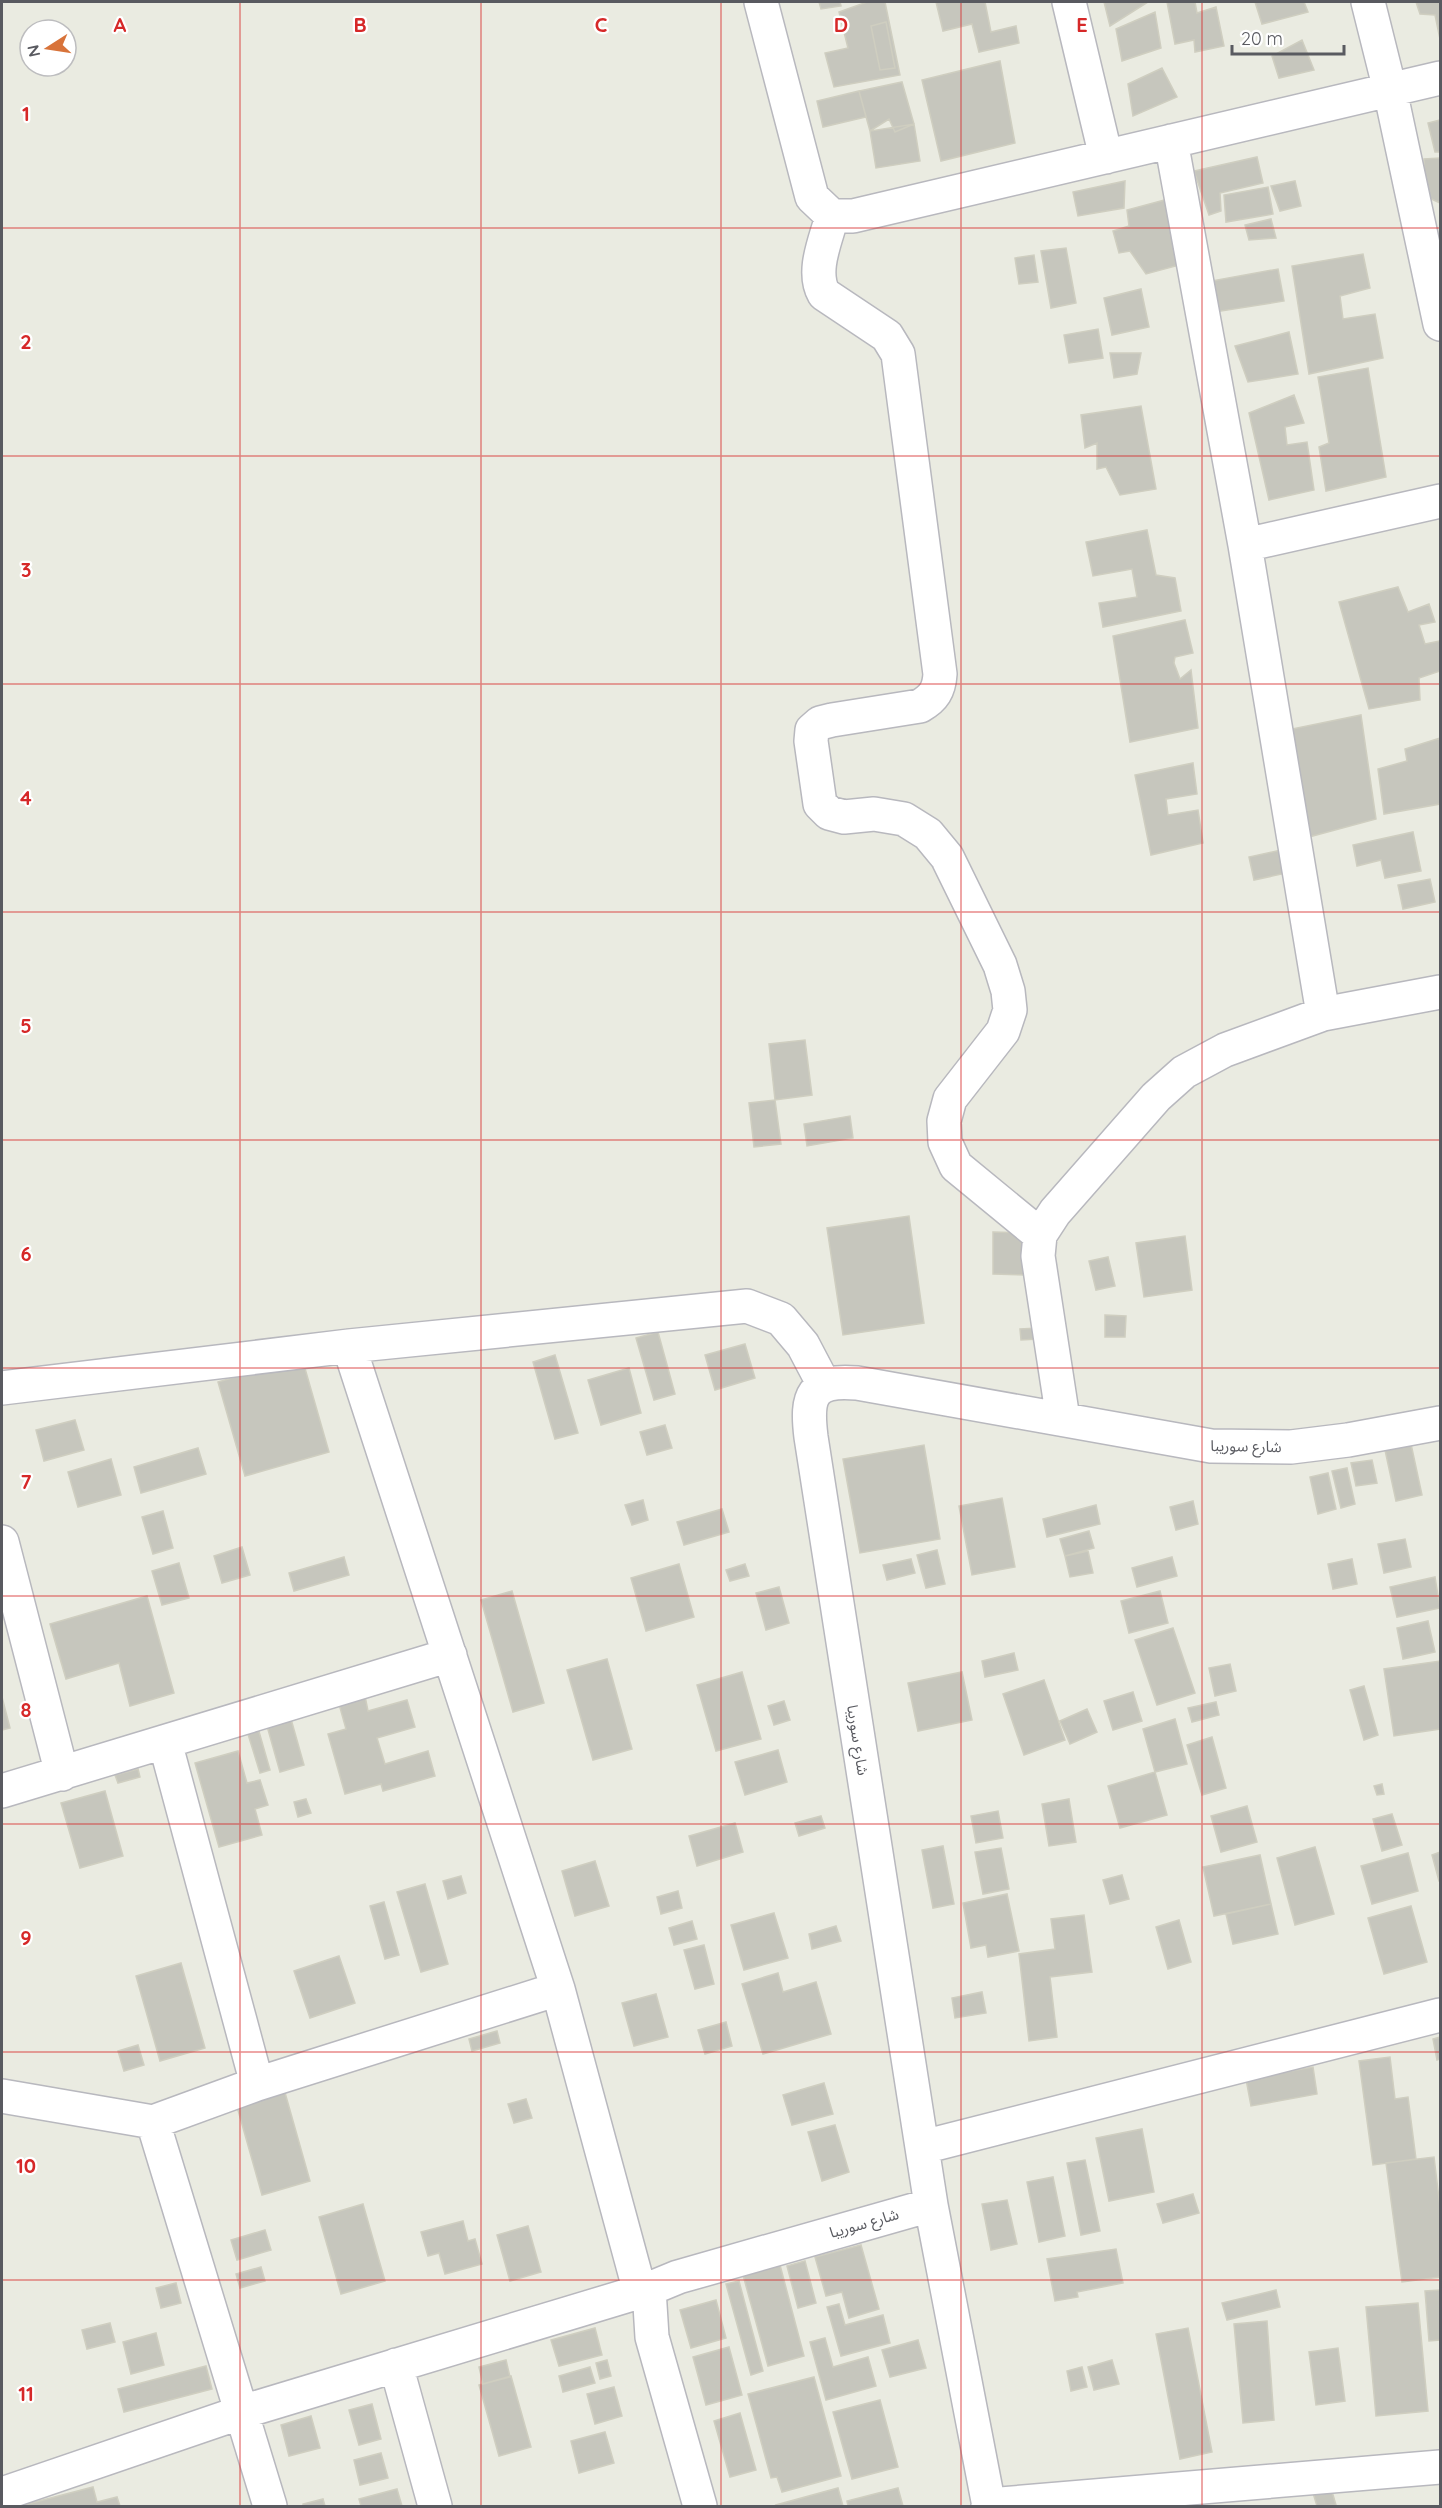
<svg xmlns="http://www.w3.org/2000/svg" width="1442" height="2508" font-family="Quicksand,'Noto Sans Arabic',sans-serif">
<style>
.building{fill:#c6c6bd;stroke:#cfcec0;stroke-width:1.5}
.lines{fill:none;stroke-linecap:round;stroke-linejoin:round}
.minor-casing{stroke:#b8b8be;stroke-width:36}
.minor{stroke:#fff;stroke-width:33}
.grid{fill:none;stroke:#d62828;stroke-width:1.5;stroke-opacity:0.55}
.labels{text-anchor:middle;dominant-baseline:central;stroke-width:4.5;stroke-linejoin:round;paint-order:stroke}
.street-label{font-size:15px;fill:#595a60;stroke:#fff}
.grid-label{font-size:20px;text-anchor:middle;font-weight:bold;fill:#d62828;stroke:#fff;stroke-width:4.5;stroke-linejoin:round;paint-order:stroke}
</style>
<rect width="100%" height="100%" fill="#eaebe1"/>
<!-- building -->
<path class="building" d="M 819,2 L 840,2 L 841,6 L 821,9 Z
M 867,2 L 885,2 L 900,75 L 834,87 L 825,53 L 848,48 L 839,12 Z
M 936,2 L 985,2 L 991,32 L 1016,26 L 1019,43 L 979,52 L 972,24 L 943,31 Z
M 1104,2 L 1148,2 L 1110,26 Z
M 1167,2 L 1195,2 L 1197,13 L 1216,7 L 1224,46 L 1195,52 L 1194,40 L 1175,44 Z
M 1255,2 L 1304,2 L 1308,12 L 1262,24 Z
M 1416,2 L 1440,2 L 1440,39 L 1435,15 L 1420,14 Z
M 1155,12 L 1161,48 L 1122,61 L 1116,29 Z
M 886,22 L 895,68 L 880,70 L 871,26 Z
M 1302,40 L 1314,70 L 1279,78 L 1272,56 Z
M 1000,61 L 1015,143 L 941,161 L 922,80 Z
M 1162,68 L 1177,97 L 1133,116 L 1128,84 Z
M 902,82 L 914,124 L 895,132 L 889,119 L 870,131 L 859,91 Z
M 859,91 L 866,117 L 823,127 L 817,101 Z
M 1440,120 L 1440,152 L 1435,152 L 1428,123 Z
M 914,124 L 920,161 L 876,168 L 870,131 Z
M 1257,157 L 1263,183 L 1220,193 L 1221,211 L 1209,215 L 1194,171 Z
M 1440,158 L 1440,203 L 1425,196 L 1424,159 Z
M 1125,181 L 1124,208 L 1078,216 L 1073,192 Z
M 1295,181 L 1301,206 L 1280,211 L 1271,186 Z
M 1268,187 L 1273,214 L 1226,222 L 1224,195 Z
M 1172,198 L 1183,264 L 1146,274 L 1130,251 L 1119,253 L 1113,231 L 1129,226 L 1127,210 Z
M 1271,219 L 1276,238 L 1249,240 L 1245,225 Z
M 1066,248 L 1076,303 L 1051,308 L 1041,251 Z
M 1363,254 L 1370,288 L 1340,296 L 1343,319 L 1375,314 L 1383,358 L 1309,374 L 1292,266 Z
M 1034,255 L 1038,282 L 1019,284 L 1015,258 Z
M 1278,269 L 1284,301 L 1215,312 L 1206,282 Z
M 1141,289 L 1149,327 L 1112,335 L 1104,298 Z
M 1098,329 L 1103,358 L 1069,363 L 1064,335 Z
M 1289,332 L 1298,374 L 1248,382 L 1235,346 Z
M 1110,353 L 1141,353 L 1137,374 L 1114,378 Z
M 1368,368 L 1386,477 L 1326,491 L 1319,447 L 1329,443 L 1318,377 Z
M 1294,395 L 1304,423 L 1285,427 L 1287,445 L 1307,442 L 1314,490 L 1269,500 L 1249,413 Z
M 1141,406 L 1156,489 L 1120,495 L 1106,467 L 1097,469 L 1097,443 L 1085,448 L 1081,415 Z
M 1147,530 L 1156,575 L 1175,578 L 1181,611 L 1103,627 L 1099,603 L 1137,597 L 1132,569 L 1093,576 L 1086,542 Z
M 1398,587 L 1408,612 L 1429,604 L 1435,622 L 1419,625 L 1425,644 L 1440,641 L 1440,671 L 1419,678 L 1420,700 L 1369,709 L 1339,602 Z
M 1185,620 L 1193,653 L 1175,657 L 1174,663 L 1180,679 L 1191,670 L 1198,728 L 1130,742 L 1113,636 Z
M 1361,715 L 1376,819 L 1309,837 L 1287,730 Z
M 1440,738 L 1440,804 L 1384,814 L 1378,769 L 1407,761 L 1405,749 Z
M 1193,763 L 1197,794 L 1166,799 L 1168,815 L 1198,810 L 1203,843 L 1151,855 L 1135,775 Z
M 1413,832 L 1421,871 L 1385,878 L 1381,860 L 1357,866 L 1353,845 Z
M 1286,849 L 1291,872 L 1254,880 L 1249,857 Z
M 1430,879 L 1435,902 L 1403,909 L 1398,885 Z
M 805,1040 L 812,1095 L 775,1100 L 769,1044 Z
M 775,1100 L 781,1144 L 754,1147 L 749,1103 Z
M 850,1116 L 853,1138 L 807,1146 L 804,1124 Z
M 909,1216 L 924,1323 L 843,1335 L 827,1228 Z
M 993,1232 L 1029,1233 L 1028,1275 L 993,1274 Z
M 1185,1236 L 1192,1290 L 1144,1297 L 1136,1243 Z
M 1108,1257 L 1115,1286 L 1096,1290 L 1089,1261 Z
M 1105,1315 L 1126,1316 L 1125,1337 L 1105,1337 Z
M 1038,1328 L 1038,1339 L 1021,1340 L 1020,1329 Z
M 658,1332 L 675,1394 L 654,1400 L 636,1338 Z
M 745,1344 L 755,1378 L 715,1390 L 705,1355 Z
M 555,1355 L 578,1433 L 555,1439 L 533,1362 Z
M 302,1358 L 329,1452 L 245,1476 L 218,1382 Z
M 629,1368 L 641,1413 L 601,1425 L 588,1380 Z
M 75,1420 L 84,1450 L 44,1461 L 36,1430 Z
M 665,1425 L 672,1448 L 647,1455 L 640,1432 Z
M 1411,1444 L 1422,1495 L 1396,1501 L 1385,1450 Z
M 924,1445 L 940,1539 L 860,1553 L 843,1459 Z
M 198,1448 L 206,1474 L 141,1493 L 134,1467 Z
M 111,1459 L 121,1495 L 78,1507 L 68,1472 Z
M 1372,1460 L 1377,1483 L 1356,1486 L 1351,1463 Z
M 1347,1468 L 1355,1504 L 1341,1508 L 1332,1471 Z
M 1328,1473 L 1336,1509 L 1318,1514 L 1310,1477 Z
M 1002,1498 L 1015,1567 L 972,1575 L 959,1506 Z
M 643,1500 L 648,1520 L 632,1525 L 625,1505 Z
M 1193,1501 L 1198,1524 L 1176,1530 L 1170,1507 Z
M 1096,1505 L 1100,1524 L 1047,1537 L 1043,1519 Z
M 722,1509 L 729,1532 L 684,1545 L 677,1522 Z
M 163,1511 L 173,1548 L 153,1554 L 142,1517 Z
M 1089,1531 L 1094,1548 L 1065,1556 L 1060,1539 Z
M 1405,1539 L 1411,1567 L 1384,1573 L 1378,1544 Z
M 242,1547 L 250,1575 L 222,1583 L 214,1556 Z
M 937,1550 L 945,1584 L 926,1588 L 917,1555 Z
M 1088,1551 L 1093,1573 L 1070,1577 L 1065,1556 Z
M 344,1557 L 349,1575 L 294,1591 L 289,1573 Z
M 1172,1557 L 1177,1576 L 1137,1587 L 1132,1568 Z
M 911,1559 L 915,1573 L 887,1580 L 883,1565 Z
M 1352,1559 L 1357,1584 L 1333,1589 L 1328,1564 Z
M 179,1563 L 189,1598 L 162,1605 L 152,1571 Z
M 679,1564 L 694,1617 L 646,1631 L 631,1578 Z
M 745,1564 L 749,1576 L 730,1581 L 726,1570 Z
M 1435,1577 L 1440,1608 L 1397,1617 L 1390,1587 Z
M 779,1587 L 789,1623 L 766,1630 L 756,1593 Z
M 512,1591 L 544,1703 L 513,1712 L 481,1600 Z
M 1160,1591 L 1168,1623 L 1129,1633 L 1121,1601 Z
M 147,1596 L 174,1693 L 130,1706 L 119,1663 L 66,1679 L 50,1624 Z
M 1428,1621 L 1435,1652 L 1403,1659 L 1397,1628 Z
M 1173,1628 L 1195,1693 L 1157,1705 L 1135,1640 Z
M 1014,1653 L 1018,1670 L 985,1677 L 982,1661 Z
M 607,1659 L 632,1749 L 593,1760 L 567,1670 Z
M 1440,1661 L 1440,1729 L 1394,1736 L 1384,1669 Z
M 1230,1664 L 1236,1691 L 1215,1696 L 1209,1668 Z
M 742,1672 L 761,1739 L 716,1751 L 697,1685 Z
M 962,1672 L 972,1720 L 918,1731 L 908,1683 Z
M 1044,1680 L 1065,1740 L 1024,1755 L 1003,1694 Z
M 1364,1686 L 1378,1735 L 1364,1740 L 1350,1690 Z
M 1133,1692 L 1142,1721 L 1113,1730 L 1104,1701 Z
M 365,1696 L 368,1711 L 407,1700 L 415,1727 L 377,1738 L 385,1764 L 428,1751 L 435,1776 L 383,1791 L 381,1784 L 345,1794 L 328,1734 L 346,1729 L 339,1704 Z
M 2,1697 L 10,1728 L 2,1730 Z
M 784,1701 L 790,1720 L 774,1725 L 768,1706 Z
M 1216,1702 L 1219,1715 L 1192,1722 L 1188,1708 Z
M 1087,1709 L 1097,1732 L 1070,1744 L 1060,1721 Z
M 291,1719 L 304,1765 L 280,1772 L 267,1726 Z
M 1175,1719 L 1187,1764 L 1155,1772 L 1143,1729 Z
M 258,1728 L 270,1770 L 260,1773 L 247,1731 Z
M 1212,1737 L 1226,1788 L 1202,1795 L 1187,1745 Z
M 778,1750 L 787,1782 L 745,1795 L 735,1762 Z
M 238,1751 L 247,1783 L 260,1780 L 268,1805 L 255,1809 L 262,1835 L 219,1847 L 195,1763 Z
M 138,1769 L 140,1777 L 118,1783 L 115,1775 Z
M 1155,1772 L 1167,1815 L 1120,1828 L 1108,1786 Z
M 1382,1784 L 1384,1794 L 1377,1795 L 1374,1786 Z
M 105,1791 L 123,1856 L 80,1868 L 61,1803 Z
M 306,1799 L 311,1813 L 298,1817 L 294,1802 Z
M 1069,1799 L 1076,1842 L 1049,1846 L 1042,1804 Z
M 1247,1806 L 1257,1842 L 1221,1852 L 1211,1816 Z
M 998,1811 L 1003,1838 L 976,1843 L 971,1816 Z
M 1392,1814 L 1402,1845 L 1382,1851 L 1373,1819 Z
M 821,1816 L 825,1828 L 799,1836 L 795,1823 Z
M 735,1823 L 743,1852 L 697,1866 L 689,1836 Z
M 943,1846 L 954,1904 L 933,1908 L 922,1850 Z
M 1315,1847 L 1334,1914 L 1295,1925 L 1277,1858 Z
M 1001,1848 L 1009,1889 L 983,1894 L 975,1852 Z
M 1440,1852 L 1440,1881 L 1439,1881 L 1432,1855 Z
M 1408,1853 L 1418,1891 L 1372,1904 L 1361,1866 Z
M 1260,1855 L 1271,1904 L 1214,1916 L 1203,1867 Z
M 595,1861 L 609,1906 L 575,1916 L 562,1871 Z
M 1122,1875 L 1129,1899 L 1110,1904 L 1103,1880 Z
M 461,1876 L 466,1893 L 448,1899 L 443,1881 Z
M 425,1884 L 448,1964 L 421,1972 L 397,1892 Z
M 678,1891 L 682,1908 L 661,1914 L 657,1897 Z
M 1007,1894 L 1019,1951 L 988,1957 L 986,1945 L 971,1948 L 963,1903 Z
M 384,1902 L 399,1955 L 385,1959 L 370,1906 Z
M 1271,1904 L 1278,1934 L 1233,1944 L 1226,1914 Z
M 1411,1906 L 1427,1962 L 1384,1974 L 1368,1918 Z
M 774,1913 L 788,1958 L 744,1970 L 731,1925 Z
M 1084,1915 L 1092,1972 L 1050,1977 L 1057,2037 L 1029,2041 L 1019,1954 L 1055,1949 L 1051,1919 Z
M 1179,1920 L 1191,1962 L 1168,1969 L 1156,1927 Z
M 692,1921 L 697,1939 L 674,1945 L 669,1928 Z
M 836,1926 L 841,1941 L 812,1949 L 809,1934 Z
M 704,1945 L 714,1984 L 695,1989 L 684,1950 Z
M 339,1956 L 355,2003 L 310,2018 L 294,1971 Z
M 181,1963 L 205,2048 L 160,2061 L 136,1976 Z
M 778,1973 L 783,1992 L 816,1982 L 831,2034 L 763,2054 L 742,1984 Z
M 982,1992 L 986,2013 L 955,2018 L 952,1998 Z
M 656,1994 L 668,2037 L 634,2046 L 622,2003 Z
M 726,2022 L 732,2046 L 705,2054 L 698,2030 Z
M 497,2031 L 500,2043 L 472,2051 L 469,2039 Z
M 1440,2037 L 1440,2059 L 1437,2060 L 1433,2039 Z
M 138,2045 L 144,2065 L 124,2071 L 118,2051 Z
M 1390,2057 L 1395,2099 L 1408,2097 L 1416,2159 L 1373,2165 L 1359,2061 Z
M 1313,2067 L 1317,2094 L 1251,2106 L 1246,2079 Z
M 282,2082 L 310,2181 L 262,2195 L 234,2096 Z
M 824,2083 L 833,2114 L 792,2125 L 783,2095 Z
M 526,2099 L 532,2118 L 514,2123 L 508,2104 Z
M 835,2125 L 849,2172 L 822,2181 L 808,2132 Z
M 1142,2129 L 1154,2192 L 1109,2201 L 1096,2138 Z
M 1434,2157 L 1440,2207 L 1440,2277 L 1402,2282 L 1386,2163 Z
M 1085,2160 L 1100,2231 L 1081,2235 L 1067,2163 Z
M 1053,2177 L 1065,2236 L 1039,2242 L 1027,2182 Z
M 1193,2194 L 1199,2213 L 1163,2223 L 1157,2204 Z
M 1007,2200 L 1017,2244 L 991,2250 L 982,2204 Z
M 363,2204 L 385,2281 L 341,2294 L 319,2217 Z
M 463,2221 L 468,2241 L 475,2239 L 482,2264 L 445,2274 L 439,2253 L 428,2256 L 421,2232 Z
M 528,2226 L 541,2272 L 510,2281 L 497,2235 Z
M 265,2230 L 271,2250 L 237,2260 L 231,2240 Z
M 861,2245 L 879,2309 L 849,2318 L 842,2292 L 826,2296 L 815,2257 Z
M 1116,2249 L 1123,2283 L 1077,2292 L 1078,2297 L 1055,2301 L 1047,2259 Z
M 805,2261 L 816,2303 L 798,2308 L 787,2266 Z
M 780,2265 L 804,2356 L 768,2366 L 743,2275 Z
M 261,2267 L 265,2281 L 240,2288 L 236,2274 Z
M 739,2281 L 763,2371 L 751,2375 L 726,2284 Z
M 176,2283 L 181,2303 L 161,2308 L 156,2288 Z
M 1276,2290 L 1280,2307 L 1227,2320 L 1222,2303 Z
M 1440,2290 L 1440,2340 L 1429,2341 L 1425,2291 Z
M 716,2300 L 726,2338 L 691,2348 L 680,2310 Z
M 1418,2303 L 1428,2411 L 1376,2416 L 1366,2307 Z
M 839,2304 L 845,2325 L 883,2315 L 890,2343 L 841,2356 L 827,2307 Z
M 1267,2321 L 1274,2420 L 1243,2423 L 1234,2324 Z
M 110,2323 L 115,2342 L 87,2349 L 82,2330 Z
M 595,2328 L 602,2355 L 559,2366 L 551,2340 Z
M 1188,2328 L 1212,2452 L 1180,2459 L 1156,2334 Z
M 156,2333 L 164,2365 L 131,2374 L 123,2342 Z
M 825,2338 L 833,2367 L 868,2357 L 876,2386 L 826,2400 L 810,2342 Z
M 918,2340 L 926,2368 L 890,2377 L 882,2350 Z
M 729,2347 L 742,2395 L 706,2405 L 693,2357 Z
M 1338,2348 L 1345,2401 L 1316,2405 L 1309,2352 Z
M 506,2360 L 510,2377 L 483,2384 L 479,2367 Z
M 607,2360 L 611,2376 L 600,2379 L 596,2363 Z
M 1112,2360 L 1119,2384 L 1094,2390 L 1088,2367 Z
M 206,2366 L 212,2389 L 124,2412 L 118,2389 Z
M 590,2367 L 595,2383 L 563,2392 L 559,2376 Z
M 1082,2367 L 1087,2387 L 1071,2391 L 1067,2371 Z
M 511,2376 L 531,2447 L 499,2456 L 479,2385 Z
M 814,2377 L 841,2476 L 782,2492 L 777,2477 L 771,2478 L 748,2394 Z
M 614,2387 L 622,2416 L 595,2424 L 587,2394 Z
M 880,2400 L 898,2467 L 852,2479 L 833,2412 Z
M 372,2404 L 381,2439 L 359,2445 L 349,2410 Z
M 740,2413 L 756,2470 L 730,2477 L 714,2421 Z
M 311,2416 L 320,2448 L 289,2456 L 281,2425 Z
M 605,2432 L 614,2463 L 579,2473 L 571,2441 Z
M 381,2453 L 388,2478 L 360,2485 L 354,2460 Z
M 93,2487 L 97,2502 L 117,2497 L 120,2506 L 20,2506 Z
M 838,2488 L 843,2506 L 777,2506 L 776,2505 Z
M 898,2488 L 903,2506 L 848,2506 L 847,2501 Z
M 1331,2488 L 1336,2505 L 1317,2506 L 1313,2493 Z
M 397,2489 L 402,2506 L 361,2506 L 359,2499 Z
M 323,2499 L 325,2506 L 303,2506 L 303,2504 Z"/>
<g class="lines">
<defs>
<path id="minor" d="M 761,2 L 812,197 L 832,216 L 853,216 L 1440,78
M 1069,2 L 1106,157
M 1368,2 L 1390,90 L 1440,324
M 1171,141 L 1245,545 L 1323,1014
M 832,216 C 826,240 811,271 824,294 L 887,336 L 898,354 L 940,674 C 939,690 934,698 920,706 L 832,720 L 820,723 L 812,730 L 811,741 L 820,804 L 829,813 L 844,817 L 874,814 L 904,819 L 928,834 L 947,857 L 1000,965 L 1008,991 L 1010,1010 L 1003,1031 L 950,1099 L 944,1121 L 945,1142 L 956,1166 L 1040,1235
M 1245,545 L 1440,501
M 349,1346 L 558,1989 L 640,2292
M 2,1388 L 349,1346 L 747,1306 L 781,1319 L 803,1345 L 824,1385
M 1063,1419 L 1038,1256 L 1040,1235 L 1055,1212 L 1156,1097 L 1184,1072 L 1225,1050 L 1323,1014 L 1440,992
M 2,1542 L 62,1774
M 165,1742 L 257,2084
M 2,1791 L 450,1655
M 2,2096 L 153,2122 L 257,2084 L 558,1989
M 153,2122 L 270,2506
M 923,2147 L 1440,2015
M 931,2205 L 989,2506
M 396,2365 L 435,2506
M 2,2494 L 242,2412 L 649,2289
M 988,2505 L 1440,2467
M 700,2506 L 652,2337 L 649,2289 L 678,2277 L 931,2205 L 811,1437 C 806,1396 811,1379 857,1383 L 1211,1446 L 1291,1447 L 1348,1440 L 1440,1423"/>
</defs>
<!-- minor casing -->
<use href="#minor" class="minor-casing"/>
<!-- minor -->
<use href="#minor" class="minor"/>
</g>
<!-- grid -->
<path class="grid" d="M 240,2 L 240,2506M 481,2 L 481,2506M 721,2 L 721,2506M 961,2 L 961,2506M 1202,2 L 1202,2506M 2,228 L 1440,228M 2,456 L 1440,456M 2,684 L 1440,684M 2,912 L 1440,912M 2,1140 L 1440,1140M 2,1368 L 1440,1368M 2,1596 L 1440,1596M 2,1824 L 1440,1824M 2,2052 L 1440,2052M 2,2280 L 1440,2280"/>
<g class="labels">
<!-- street labels -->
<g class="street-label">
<text transform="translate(1246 1446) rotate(1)">شارع سوريبا</text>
<text transform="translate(858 1740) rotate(81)">شارع سوريبا</text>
<text transform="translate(864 2223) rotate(-16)">شارع سوريبا</text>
</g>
</g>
<g class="grid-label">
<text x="120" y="32">A</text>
<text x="360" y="32">B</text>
<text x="601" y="32">C</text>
<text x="841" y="32">D</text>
<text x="1082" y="32">E</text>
<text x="26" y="121">1</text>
<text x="26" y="349">2</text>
<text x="26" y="577">3</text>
<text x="26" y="805">4</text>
<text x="26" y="1033">5</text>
<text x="26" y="1261">6</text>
<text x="26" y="1489">7</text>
<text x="26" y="1717">8</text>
<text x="26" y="1945">9</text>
<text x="26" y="2173">10</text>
<text x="26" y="2401">11</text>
</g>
<!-- border -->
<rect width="1442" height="2508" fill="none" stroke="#595a60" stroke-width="6"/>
<!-- north arrow -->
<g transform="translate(48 48) rotate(258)"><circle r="28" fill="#ffffff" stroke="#bdbdbf" stroke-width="1.5"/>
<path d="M0-4.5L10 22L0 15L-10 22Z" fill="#d8733a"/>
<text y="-9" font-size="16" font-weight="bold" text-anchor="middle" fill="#595a60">N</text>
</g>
<!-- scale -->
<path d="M1232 45v9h112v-9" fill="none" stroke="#595a60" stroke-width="3"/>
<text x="1241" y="45" font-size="18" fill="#595a60" stroke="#ffffff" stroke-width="4.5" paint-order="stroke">20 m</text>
</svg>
